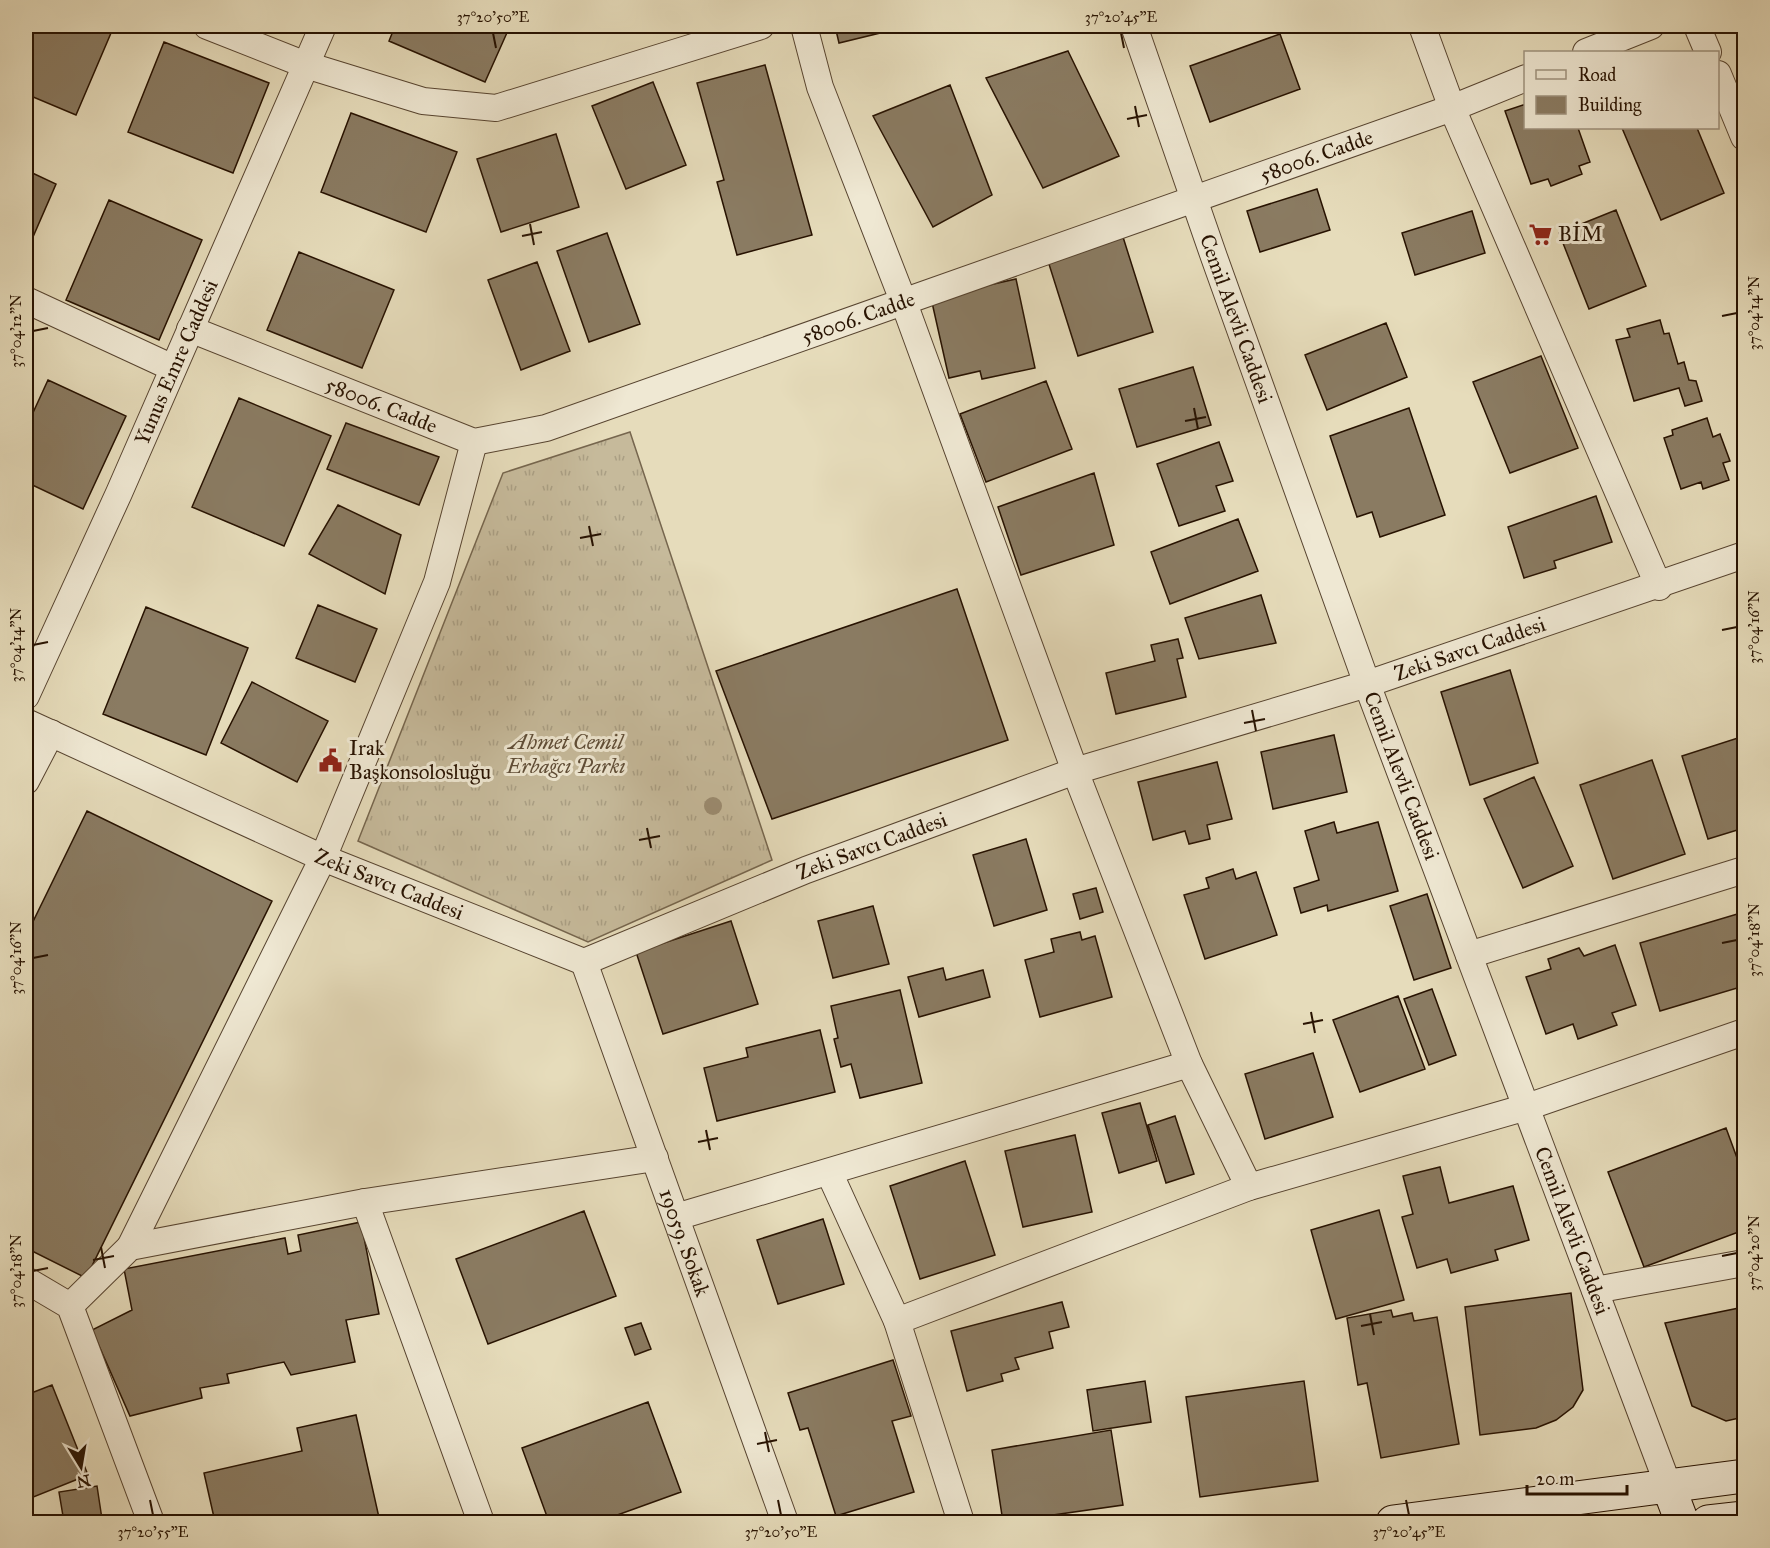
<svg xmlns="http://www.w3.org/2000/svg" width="1770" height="1548" font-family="'IM FELL Great Primer',serif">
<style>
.grass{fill:url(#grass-tufts);stroke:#76664e;stroke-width:1.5}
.building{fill:#8a7b62;stroke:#271201;stroke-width:1.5}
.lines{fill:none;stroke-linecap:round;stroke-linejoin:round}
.street-casing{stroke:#574430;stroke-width:28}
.secondary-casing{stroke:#271201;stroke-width:35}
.street{stroke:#efe8d3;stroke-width:26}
.secondary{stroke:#efe8d3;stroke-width:33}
.tree{fill:#9c8d72}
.ticks{fill:none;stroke:#271201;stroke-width:2}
.labels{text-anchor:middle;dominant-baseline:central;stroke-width:6;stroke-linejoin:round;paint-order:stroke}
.street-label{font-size:21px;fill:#271201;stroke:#efe8d3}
.poi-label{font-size:21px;fill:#271201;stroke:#efe8d3;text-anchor:start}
.park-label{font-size:21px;font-style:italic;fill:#5f4d37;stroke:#efe8d3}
.neatline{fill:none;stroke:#271201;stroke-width:2}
.ticks-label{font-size:15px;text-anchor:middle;fill:#271201}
</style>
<defs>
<pattern id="grass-tufts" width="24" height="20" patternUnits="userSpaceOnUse" patternTransform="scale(1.5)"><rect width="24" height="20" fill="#c6ba9b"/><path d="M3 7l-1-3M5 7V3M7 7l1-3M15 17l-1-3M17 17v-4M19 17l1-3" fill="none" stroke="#aa9f84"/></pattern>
</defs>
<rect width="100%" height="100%" fill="#e6dcbb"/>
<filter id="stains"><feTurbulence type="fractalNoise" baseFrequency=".00333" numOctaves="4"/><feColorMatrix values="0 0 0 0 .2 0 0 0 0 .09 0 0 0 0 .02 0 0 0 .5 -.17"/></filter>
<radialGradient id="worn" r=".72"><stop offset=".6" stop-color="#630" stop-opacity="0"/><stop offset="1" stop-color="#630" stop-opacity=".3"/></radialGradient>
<!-- grass -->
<path class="grass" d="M 630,432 L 772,860 L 588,942 L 358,841 L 503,473 Z"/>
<!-- building -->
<path class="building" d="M 26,26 L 114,26 L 76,115 L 26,94 Z
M 395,26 L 510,26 L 485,82 L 389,41 Z
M 835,26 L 909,26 L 839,43 Z
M 1460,26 L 1491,26 L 1479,30 Z
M 1738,26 L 1744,26 L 1744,45 Z
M 1280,34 L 1300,89 L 1210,122 L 1190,66 Z
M 164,42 L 269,83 L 233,173 L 128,132 Z
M 1068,51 L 1119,156 L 1043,188 L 986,78 Z
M 765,65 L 812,235 L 737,255 L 717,182 L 724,180 L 697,83 Z
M 653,82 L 686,165 L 626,189 L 592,106 Z
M 950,85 L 992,195 L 933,227 L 873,116 Z
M 1526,104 L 1526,128 L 1578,128 L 1590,162 L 1579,166 L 1582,174 L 1551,186 L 1548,179 L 1531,184 L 1505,111 Z
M 351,113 L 457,152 L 426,232 L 321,192 Z
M 1622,128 L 1697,128 L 1724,193 L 1661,220 Z
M 556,134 L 579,207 L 501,232 L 477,159 Z
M 26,170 L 56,184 L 26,253 Z
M 1317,189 L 1330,230 L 1260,252 L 1247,211 Z
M 109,200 L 202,240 L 159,340 L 66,300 Z
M 1616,210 L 1646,286 L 1589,309 L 1559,233 Z
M 1472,211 L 1485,253 L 1415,275 L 1402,233 Z
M 607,233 L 640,324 L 589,342 L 557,251 Z
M 1123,237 L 1153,332 L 1078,356 L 1048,261 Z
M 299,252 L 394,290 L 362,368 L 267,330 Z
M 537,262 L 570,351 L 521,370 L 488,280 Z
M 1016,279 L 1035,368 L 982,379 L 980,371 L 949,378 L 931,298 Z
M 1660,320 L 1664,334 L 1669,333 L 1678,364 L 1684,362 L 1689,380 L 1696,381 L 1702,401 L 1685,406 L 1679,388 L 1634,401 L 1616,340 L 1630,337 L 1627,329 Z
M 1386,323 L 1407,377 L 1327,410 L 1305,355 Z
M 1541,356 L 1578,448 L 1510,473 L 1473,382 Z
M 1193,367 L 1211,425 L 1137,447 L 1119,389 Z
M 48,380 L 126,416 L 83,509 L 26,482 L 26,428 Z
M 1046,381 L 1072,449 L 986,482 L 960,414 Z
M 239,398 L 331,436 L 284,546 L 192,507 Z
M 1409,408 L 1445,515 L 1380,537 L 1372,512 L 1357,517 L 1330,436 Z
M 1744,414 L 1744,436 L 1737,417 Z
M 1707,418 L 1713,437 L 1720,434 L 1730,461 L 1723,463 L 1729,480 L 1703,489 L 1701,482 L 1681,489 L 1664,438 L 1673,435 L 1672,430 Z
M 346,423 L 439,457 L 419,505 L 327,469 Z
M 1219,442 L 1233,481 L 1216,486 L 1225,511 L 1179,526 L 1157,464 Z
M 1094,473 L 1114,545 L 1021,575 L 998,507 Z
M 1596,496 L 1612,542 L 1554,561 L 1556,568 L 1524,578 L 1508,527 Z
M 338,505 L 401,535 L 385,594 L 309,554 Z
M 1238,519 L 1258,571 L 1170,604 L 1151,552 Z
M 26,527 L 33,530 L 26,547 Z
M 957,589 L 1008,740 L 772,819 L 716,671 Z
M 1261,595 L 1276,643 L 1199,659 L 1185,618 Z
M 318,605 L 377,629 L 355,682 L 296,658 Z
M 146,607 L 248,648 L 206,755 L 103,714 Z
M 1178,639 L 1183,658 L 1177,659 L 1186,697 L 1116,714 L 1106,673 L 1155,661 L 1151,645 Z
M 1510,670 L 1538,763 L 1470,785 L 1441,692 Z
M 252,682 L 328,721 L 297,782 L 221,743 Z
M 1334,735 L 1347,792 L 1273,809 L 1261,752 Z
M 1744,736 L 1744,828 L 1708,839 L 1682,756 Z
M 1652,760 L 1685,854 L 1613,879 L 1580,785 Z
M 1217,762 L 1232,819 L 1207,825 L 1210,839 L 1189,844 L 1185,831 L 1153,840 L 1138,782 Z
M 1534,777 L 1573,866 L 1523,888 L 1484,799 Z
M 87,811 L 272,901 L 86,1278 L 26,1248 L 26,936 Z
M 1334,822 L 1337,833 L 1378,822 L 1398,891 L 1328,911 L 1327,905 L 1301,913 L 1294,888 L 1319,880 L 1305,831 Z
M 1026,839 L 1047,910 L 994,926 L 973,855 Z
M 1233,869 L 1236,879 L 1256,872 L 1277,935 L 1205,959 L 1184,895 L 1209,888 L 1206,878 Z
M 1096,888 L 1103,912 L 1080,919 L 1073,894 Z
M 1427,894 L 1451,968 L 1414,980 L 1390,906 Z
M 873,906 L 889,964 L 833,978 L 818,921 Z
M 1744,912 L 1744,986 L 1660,1011 L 1640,943 Z
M 731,921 L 758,1004 L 663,1034 L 636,952 Z
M 1080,932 L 1082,940 L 1095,936 L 1112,997 L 1040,1017 L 1025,960 L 1054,952 L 1051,939 Z
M 1615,945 L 1636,1005 L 1612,1013 L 1617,1025 L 1578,1039 L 1573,1024 L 1546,1034 L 1526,977 L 1551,969 L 1548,959 L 1579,948 L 1584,956 Z
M 943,968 L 946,980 L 983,970 L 990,997 L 919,1017 L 908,977 Z
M 1432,989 L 1456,1055 L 1429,1065 L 1404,999 Z
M 900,990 L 922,1083 L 860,1098 L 851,1064 L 841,1067 L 834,1039 L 838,1038 L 831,1006 Z
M 1398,996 L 1425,1069 L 1360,1092 L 1333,1020 Z
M 820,1030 L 835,1092 L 717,1121 L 704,1068 L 748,1057 L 746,1048 Z
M 1313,1053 L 1333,1117 L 1265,1139 L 1245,1074 Z
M 1140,1103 L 1157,1161 L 1119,1173 L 1102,1113 Z
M 1175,1116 L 1194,1174 L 1166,1183 L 1148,1125 Z
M 1726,1128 L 1744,1177 L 1744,1230 L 1644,1267 L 1608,1172 Z
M 1075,1135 L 1092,1212 L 1023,1227 L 1005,1151 Z
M 965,1161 L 995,1255 L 920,1279 L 890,1186 Z
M 1440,1167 L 1449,1203 L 1513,1186 L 1529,1240 L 1495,1250 L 1498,1260 L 1451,1273 L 1447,1259 L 1417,1268 L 1402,1217 L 1413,1214 L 1403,1176 Z
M 1379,1210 L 1404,1300 L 1336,1319 L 1311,1230 Z
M 584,1211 L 616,1296 L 488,1344 L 456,1259 Z
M 823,1219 L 844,1284 L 778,1304 L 757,1240 Z
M 361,1222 L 379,1314 L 346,1320 L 355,1362 L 291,1375 L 284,1362 L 227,1374 L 229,1383 L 200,1388 L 202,1398 L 130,1416 L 92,1330 L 132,1310 L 124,1269 L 285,1238 L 288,1254 L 301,1251 L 298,1235 Z
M 1571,1293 L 1583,1390 L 1573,1407 L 1556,1420 L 1536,1428 L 1480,1435 L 1465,1307 Z
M 1062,1302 L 1069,1327 L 1049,1332 L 1053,1348 L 1015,1358 L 1019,1369 L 1001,1374 L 1003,1381 L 967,1391 L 951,1331 Z
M 1744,1307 L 1744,1417 L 1726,1421 L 1692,1406 L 1665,1323 Z
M 1391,1310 L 1393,1317 L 1412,1313 L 1414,1321 L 1437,1317 L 1459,1444 L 1381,1458 L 1367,1383 L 1358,1385 L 1347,1318 Z
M 641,1323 L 651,1349 L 635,1355 L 625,1328 Z
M 893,1360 L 911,1416 L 892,1421 L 914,1492 L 836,1516 L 808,1428 L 800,1430 L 788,1393 Z
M 1145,1381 L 1151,1422 L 1093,1431 L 1087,1390 Z
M 1304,1381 L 1318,1481 L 1200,1497 L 1186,1397 Z
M 52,1385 L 88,1475 L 26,1500 L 26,1395 Z
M 648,1402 L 681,1492 L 598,1522 L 549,1522 L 522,1448 Z
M 356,1415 L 380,1522 L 215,1522 L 204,1473 L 302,1451 L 297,1428 Z
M 1111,1430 L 1123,1505 L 1003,1522 L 992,1450 Z
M 97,1486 L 102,1519 L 64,1522 L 59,1492 Z"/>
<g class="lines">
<defs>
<g id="street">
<path d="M 207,26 L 306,65 L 423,101 L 496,108 L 761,26"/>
<path d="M 804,26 L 820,87 L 904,303 L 1075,771 L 1189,1064 L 1249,1187"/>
<path id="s1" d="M 1134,26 L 1214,257 L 1367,684 L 1668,1485"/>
<path d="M 1422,26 L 1452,108 L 1659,587"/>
<path d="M 1697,26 L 1708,52"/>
<path d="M 1586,52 L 1651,26"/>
<path d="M 1718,74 L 1744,137"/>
<path d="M 26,300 L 173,368"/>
<path id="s2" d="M 190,329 L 474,442 L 546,428 L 1452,108 L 1526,78"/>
<path id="s3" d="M 26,696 L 119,493 L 323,26"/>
<path id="s4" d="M 26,722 L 323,858 L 584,962 L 806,870 L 1075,771 L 1367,684 L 1744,555"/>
<path d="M 26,781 L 51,733"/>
<path d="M 1469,955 L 1744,870"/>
<path id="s5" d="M 584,962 L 785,1522"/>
<path d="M 829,1172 L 897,1321 L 961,1522"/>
<path d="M 365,1202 L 481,1522"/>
<path d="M 676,1217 L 1189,1064"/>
<path d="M 130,1247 L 323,858 L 437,582 L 474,442"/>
<path d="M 26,1280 L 70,1306 L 151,1522"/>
<path d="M 1595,1290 L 1744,1263"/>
<path d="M 70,1306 L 130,1247 L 365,1202 L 655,1158"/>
<path d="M 897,1321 L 1249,1187 L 1527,1107 L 1744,1032"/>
</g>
<path id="secondary" d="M 1668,1485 L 1682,1522
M 1393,1522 L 1744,1476
M 1708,1522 L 1744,1518"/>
</defs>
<!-- street casing -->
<use href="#street" class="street-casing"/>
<!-- secondary casing -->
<use href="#secondary" class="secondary-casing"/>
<!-- street -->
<use href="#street" class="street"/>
<!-- secondary -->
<use href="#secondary" class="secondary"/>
</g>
<!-- trees -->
<circle class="tree" cx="713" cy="806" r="9"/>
<!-- ticks -->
<path class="ticks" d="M 493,33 L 496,48M 1121,33 L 1124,48M 1135,106 L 1139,127M 1127,119 L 1147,115M 530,224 L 534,245M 522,236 L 542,232M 1722,316 L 1737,313M 33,331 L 48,328M 1194,408 L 1198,429M 1185,421 L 1206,417M 589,526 L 593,546M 580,538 L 601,534M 1722,630 L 1737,627M 33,645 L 48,642M 1252,710 L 1256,731M 1244,723 L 1265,719M 647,828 L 651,848M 639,840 L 660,836M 1722,943 L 1737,940M 33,958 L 48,955M 1311,1012 L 1315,1033M 1303,1024 L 1323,1020M 706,1130 L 710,1150M 698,1142 L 718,1138M 101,1247 L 105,1268M 1722,1256 L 1737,1253M 93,1260 L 114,1256M 33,1271 L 48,1268M 1370,1314 L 1374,1335M 1361,1326 L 1382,1322M 765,1432 L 769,1452M 757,1444 L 777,1440M 150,1500 L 153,1515M 778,1500 L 781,1515M 1406,1500 L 1409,1515"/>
<!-- icons -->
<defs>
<symbol id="supermarket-bare" viewBox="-9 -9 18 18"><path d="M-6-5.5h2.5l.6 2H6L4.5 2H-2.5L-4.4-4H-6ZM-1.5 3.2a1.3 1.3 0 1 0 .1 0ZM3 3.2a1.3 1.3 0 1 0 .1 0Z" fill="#8f2418" stroke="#efe8d3" stroke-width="2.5" paint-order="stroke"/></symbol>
<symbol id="civic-bare" viewBox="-9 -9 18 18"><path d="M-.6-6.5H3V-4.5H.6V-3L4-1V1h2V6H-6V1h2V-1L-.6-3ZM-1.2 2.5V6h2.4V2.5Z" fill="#8f2418" stroke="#efe8d3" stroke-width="2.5" paint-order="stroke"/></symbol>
</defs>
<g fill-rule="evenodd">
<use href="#supermarket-bare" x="1524" y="218" width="33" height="33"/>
<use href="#civic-bare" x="314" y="744" width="33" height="33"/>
</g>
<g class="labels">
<!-- street labels -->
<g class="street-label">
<text stroke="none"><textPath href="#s2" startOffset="1196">58006. Cadde</textPath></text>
<text stroke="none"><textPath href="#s2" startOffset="710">58006. Cadde</textPath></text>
<text stroke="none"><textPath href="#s1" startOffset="310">Cemil Alevli Caddesi</textPath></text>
<text stroke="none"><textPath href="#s3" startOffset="366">Yunus Emre Caddesi</textPath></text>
<text stroke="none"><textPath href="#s2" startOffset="206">58006. Cadde</textPath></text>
<text stroke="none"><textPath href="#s4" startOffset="1548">Zeki Savcı Caddesi</textPath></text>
<text stroke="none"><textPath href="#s1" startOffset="796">Cemil Alevli Caddesi</textPath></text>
<text stroke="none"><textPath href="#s4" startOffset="918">Zeki Savcı Caddesi</textPath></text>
<text stroke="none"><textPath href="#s4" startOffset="398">Zeki Savcı Caddesi</textPath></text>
<text stroke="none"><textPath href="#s1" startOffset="1282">Cemil Alevli Caddesi</textPath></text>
<text stroke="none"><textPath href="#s5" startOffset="298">19059. Sokak</textPath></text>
</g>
<!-- poi labels -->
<g class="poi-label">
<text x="1558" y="234">BİM</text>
<text x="349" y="748">Irak<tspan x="349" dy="24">Başkonsolosluğu</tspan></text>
</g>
<!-- park labels -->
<g class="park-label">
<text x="566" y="742">Ahmet Cemil<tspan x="566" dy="24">Erbağcı Parkı</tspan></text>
</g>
</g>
<!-- margin -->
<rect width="1770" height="1548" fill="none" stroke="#e6dcbb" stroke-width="66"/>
<!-- legend -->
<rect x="1524" y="51" width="195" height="78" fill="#efe8d3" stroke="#9f927f" stroke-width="1.5"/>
<rect x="1536" y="70" width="30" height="9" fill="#efe8d3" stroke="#9f927f" stroke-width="1.5"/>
<text x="1578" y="81" font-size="18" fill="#271201">Road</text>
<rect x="1536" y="96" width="30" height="18" fill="#8a7b62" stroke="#9f927f" stroke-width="1.5"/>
<text x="1578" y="111" font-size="18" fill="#271201">Building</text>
<!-- north arrow -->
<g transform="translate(81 1467) rotate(169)" stroke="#efe8d3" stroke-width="4.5" paint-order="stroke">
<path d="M0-4.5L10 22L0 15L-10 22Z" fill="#271201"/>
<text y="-9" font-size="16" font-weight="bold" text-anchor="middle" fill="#271201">N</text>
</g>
<!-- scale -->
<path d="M1527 1485v9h100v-9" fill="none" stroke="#271201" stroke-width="3"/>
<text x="1536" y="1485" font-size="18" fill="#271201" stroke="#efe8d3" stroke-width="4.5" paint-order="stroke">20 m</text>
<rect x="33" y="33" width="1704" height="1482" class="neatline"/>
<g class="ticks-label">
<text x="493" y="22">37°20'50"E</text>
<text x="1121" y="22">37°20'45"E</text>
<text transform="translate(1754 313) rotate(-90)" y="5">37°04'14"N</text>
<text transform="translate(16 331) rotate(-90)" y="5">37°04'12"N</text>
<text transform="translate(1754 627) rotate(-90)" y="5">37°04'16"N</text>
<text transform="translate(16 645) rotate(-90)" y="5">37°04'14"N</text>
<text transform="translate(1754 940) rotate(-90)" y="5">37°04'18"N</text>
<text transform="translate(16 958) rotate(-90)" y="5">37°04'16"N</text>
<text transform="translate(1754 1253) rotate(-90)" y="5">37°04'20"N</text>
<text transform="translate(16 1271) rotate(-90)" y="5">37°04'18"N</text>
<text x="153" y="1537">37°20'55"E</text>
<text x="781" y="1537">37°20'50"E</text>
<text x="1409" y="1537">37°20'45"E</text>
</g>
<rect width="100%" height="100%" filter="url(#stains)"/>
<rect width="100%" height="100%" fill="url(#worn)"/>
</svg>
